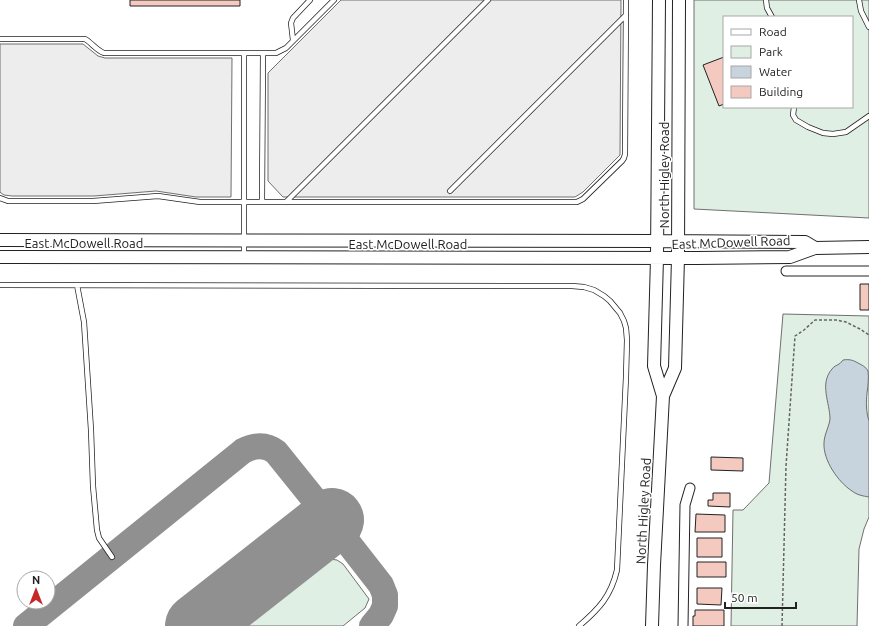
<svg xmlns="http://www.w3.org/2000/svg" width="869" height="626" font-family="Ubuntu,sans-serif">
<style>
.green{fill:#e0efe3;stroke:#6f6f6f;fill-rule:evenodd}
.parking{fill:#ededed;stroke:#6f6f6f}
.water{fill:#c7d3dd;stroke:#6f6f6f}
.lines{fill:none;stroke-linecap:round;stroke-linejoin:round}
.taxiway{stroke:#909090;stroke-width:26}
.runway{stroke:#909090;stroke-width:64}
.building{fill:#f3c9c0;stroke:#222}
.service-casing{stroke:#222;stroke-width:6}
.minor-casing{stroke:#222;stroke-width:11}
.secondary-casing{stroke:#222;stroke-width:14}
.path{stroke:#646464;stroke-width:1.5;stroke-dasharray:3 2;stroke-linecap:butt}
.service{stroke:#fff;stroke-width:4.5}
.minor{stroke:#fff;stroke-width:9}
.secondary{stroke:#fff;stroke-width:12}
.labels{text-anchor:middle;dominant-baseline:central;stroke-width:3;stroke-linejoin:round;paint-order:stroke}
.street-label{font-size:13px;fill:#222;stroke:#fff}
</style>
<rect width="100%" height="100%" fill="#fff"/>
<!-- green -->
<path class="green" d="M 694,0 L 869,0 L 869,218 L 694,209 ZM 724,17 L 852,17 L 852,107 L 724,107 Z
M 783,314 L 869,316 L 869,517 L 864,529 L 859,549 L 857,626 L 731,626 L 733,510 L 743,510 L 769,483 Z
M 329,559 L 337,560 L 343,564 L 369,599 L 365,608 L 343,626 L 244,626 L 320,565 L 325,561 Z"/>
<!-- parking -->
<path class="parking" d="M 341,0 L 621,0 L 620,155 L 583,192 L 575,197 L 283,197 L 268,181 L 268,73 Z
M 0,44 L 83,44 L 98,56 L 105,58 L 232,58 L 231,197 L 196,197 L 156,191 L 94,196 L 12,196 L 4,195 L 1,193 L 0,192 Z"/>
<!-- water -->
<path class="water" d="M 843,360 C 849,359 853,360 858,363 C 862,365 866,367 868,371 C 869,377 868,386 867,393 C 866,402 866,412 869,421 L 869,497 C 863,496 857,495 852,491 C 838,482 823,460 824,443 C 824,435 829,427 830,419 C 830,403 819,384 832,369 C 834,366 836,366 839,364 C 841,363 842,361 843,360 Z"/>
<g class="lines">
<!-- taxiway -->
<path class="taxiway" d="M 26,626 L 243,451 C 254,445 266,444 276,452 L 317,503 L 332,520 L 349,544 L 381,585 L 385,595 L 385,606 L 381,615 L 372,626"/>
<!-- runway -->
<path class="runway" d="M 197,626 L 332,520"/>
</g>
<!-- building -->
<path class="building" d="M 130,0 L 240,0 L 240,6 L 130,6 Z
M 724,57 L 724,104 L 719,106 L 703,65 Z
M 860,284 L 869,284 L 869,310 L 860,310 Z
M 711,457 L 743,458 L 743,471 L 711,470 Z
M 713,493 L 730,493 L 730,507 L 708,506 L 708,500 L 713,500 Z
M 696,514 L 725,515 L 725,532 L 695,532 Z
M 697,538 L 722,538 L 722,557 L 697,557 Z
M 697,562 L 726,562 L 726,577 L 697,577 Z
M 697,588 L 722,588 L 721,605 L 697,604 Z
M 695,610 L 724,610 L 724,626 L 693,626 L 693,616 L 695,616 Z"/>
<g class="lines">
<defs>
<path id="service" d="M 766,0 L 767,8 L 772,17
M 859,0 L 861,11 L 869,27
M 0,39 L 85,39 C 92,43 96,50 104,53 L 276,53 L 286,48 L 334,0
M 293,40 L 291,23 L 293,18 L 310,0
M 794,107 L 793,115 L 796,120 L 808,127 L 823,133 L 833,134 L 846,132 L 869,116
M 450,191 L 626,15
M 0,198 L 8,201 L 93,201 L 158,196 L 200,202 L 577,202 L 583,199 L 622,161 L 624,158 L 625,154 L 626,0
M 262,202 L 263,53
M 286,202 L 488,0
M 244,257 L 244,53
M 0,285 L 572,286 L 584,287 L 594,290 L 604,296 L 610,301 L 620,313 L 624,321 L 626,328 L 627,340 L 626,377 L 617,570 C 611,596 599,609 579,626
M 77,285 L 84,322 L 91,430 L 93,486 L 97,530 L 99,538 L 112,557"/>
<path id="minor" d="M 786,271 L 869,271
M 683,626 L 685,505 L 690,488"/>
<path id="secondary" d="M 0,240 L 657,241 L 805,242 L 815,248
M 0,257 L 696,258 L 790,257 L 815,248 L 869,247
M 663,396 L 675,368 L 678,258 L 679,0
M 652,626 L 654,565 L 663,396 L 654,366 L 657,258 L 659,0"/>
</defs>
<!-- service casing -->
<use href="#service" class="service-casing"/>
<!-- minor casing -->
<use href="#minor" class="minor-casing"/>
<!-- secondary casing -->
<use href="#secondary" class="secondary-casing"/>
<!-- path -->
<path class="path" d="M 782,626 L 786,466 L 790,408 L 795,336 L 804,330 L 815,320 L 836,320 L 846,322 L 860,329 L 869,335"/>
<!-- service -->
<use href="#service" class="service"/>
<!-- minor -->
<use href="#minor" class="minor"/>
<!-- secondary -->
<use href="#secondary" class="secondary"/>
</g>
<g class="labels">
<!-- street labels -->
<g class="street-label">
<text transform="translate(664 175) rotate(-90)">North Higley Road</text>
<text transform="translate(731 242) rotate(-2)">East McDowell Road</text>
<text x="84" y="243">East McDowell Road</text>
<text x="408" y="244">East McDowell Road</text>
<text transform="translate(643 511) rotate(-87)">North Higley Road</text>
</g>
</g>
<!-- legend -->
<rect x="723" y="16" width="130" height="92" fill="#ffffff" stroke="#a7a7a7"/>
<rect x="731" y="29" width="20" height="6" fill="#ffffff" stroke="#a7a7a7"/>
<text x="759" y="36" font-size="12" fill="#222222">Road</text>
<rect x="731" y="46" width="20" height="12" fill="#e0efe3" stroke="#a7a7a7"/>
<text x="759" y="56" font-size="12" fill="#222222">Park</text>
<rect x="731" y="66" width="20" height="12" fill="#c7d3dd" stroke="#a7a7a7"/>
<text x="759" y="76" font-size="12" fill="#222222">Water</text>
<rect x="731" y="86" width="20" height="12" fill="#f3c9c0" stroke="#a7a7a7"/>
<text x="759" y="96" font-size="12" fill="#222222">Building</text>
<!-- north arrow -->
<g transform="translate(36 590)"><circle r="19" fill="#ffffff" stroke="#a7a7a7"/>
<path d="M0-3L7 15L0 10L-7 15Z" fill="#c62828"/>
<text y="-6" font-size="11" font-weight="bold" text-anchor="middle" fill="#222222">N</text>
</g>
<!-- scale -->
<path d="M725 602v6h71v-6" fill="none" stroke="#222222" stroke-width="2"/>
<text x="731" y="602" font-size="12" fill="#222222" stroke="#ffffff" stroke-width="3" paint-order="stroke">50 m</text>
</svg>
